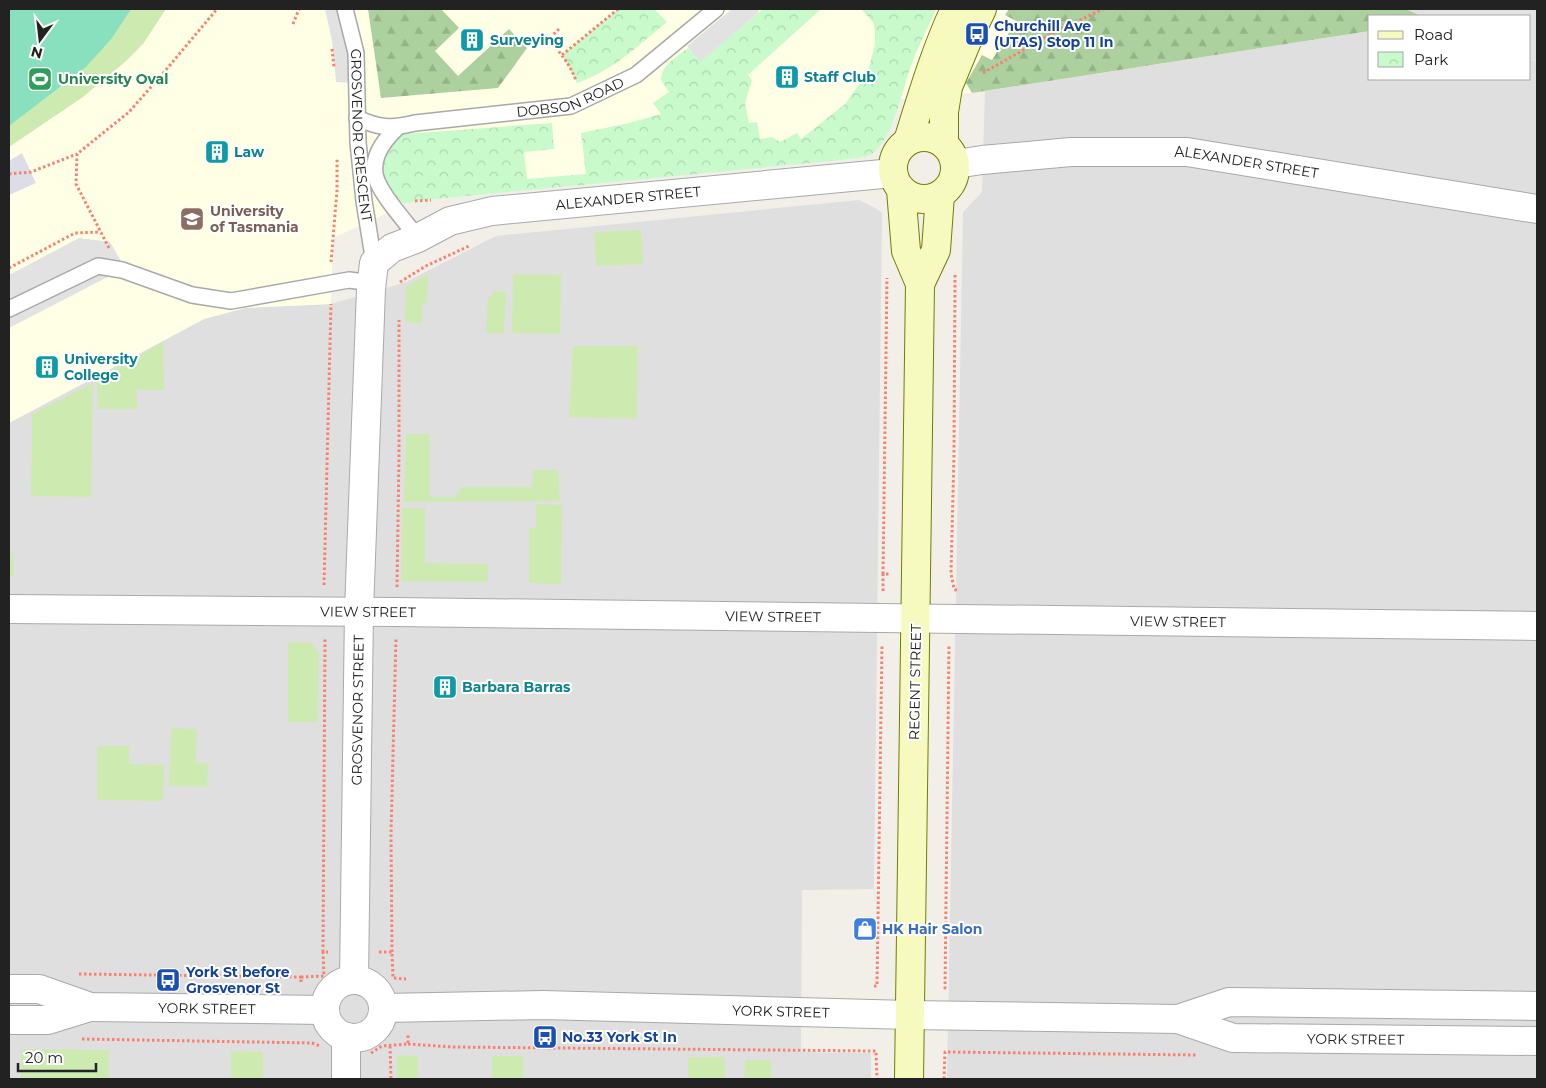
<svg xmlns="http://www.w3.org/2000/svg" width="1546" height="1088" font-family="Montserrat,sans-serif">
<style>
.residential{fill:#e0dfdf}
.education{fill:#ffffe5}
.grass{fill:#cdebb0}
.forest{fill:url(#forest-firs)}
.park{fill:url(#park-crowns)}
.pitch{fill:#88e0be}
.parking{fill:#e2e2e2}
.plaza{fill:#dddde8}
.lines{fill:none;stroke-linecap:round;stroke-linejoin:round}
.lane-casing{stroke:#a9a9a9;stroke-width:18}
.street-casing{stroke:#a9a9a9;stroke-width:30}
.secondary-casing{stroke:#707d05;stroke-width:30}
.path{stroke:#fa8072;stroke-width:3;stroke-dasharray:2.5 2.5;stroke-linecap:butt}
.lane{stroke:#fff;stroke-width:15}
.street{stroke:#fff;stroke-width:28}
.secondary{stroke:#f7fabf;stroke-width:28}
.labels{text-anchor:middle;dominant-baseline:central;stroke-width:4;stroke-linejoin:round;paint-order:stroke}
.transit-label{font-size:14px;font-weight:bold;fill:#164399;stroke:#fff;text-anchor:start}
.culture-label{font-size:14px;font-weight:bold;fill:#0d838f;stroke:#fff;text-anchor:start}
.leisure-label{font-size:14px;font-weight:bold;fill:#27864d;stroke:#fff;text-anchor:start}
.street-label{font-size:14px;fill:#222;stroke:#fff}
.education-label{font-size:14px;font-weight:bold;fill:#785e54;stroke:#fff;text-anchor:start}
.shop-label{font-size:14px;font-weight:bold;fill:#366cbe;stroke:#fff;text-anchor:start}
</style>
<defs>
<pattern id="forest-firs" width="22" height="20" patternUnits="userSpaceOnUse" patternTransform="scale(1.25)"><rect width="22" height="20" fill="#add19e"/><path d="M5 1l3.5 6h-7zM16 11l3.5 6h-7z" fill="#95b388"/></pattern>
<pattern id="park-crowns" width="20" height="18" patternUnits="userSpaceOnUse" patternTransform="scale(1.25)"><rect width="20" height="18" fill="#c8facc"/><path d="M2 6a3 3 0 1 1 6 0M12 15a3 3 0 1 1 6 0" fill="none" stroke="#acd6af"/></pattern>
</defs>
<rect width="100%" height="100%" fill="#f2efe9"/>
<!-- residential -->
<path class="residential" d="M 1368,31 L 1370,31 L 1370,79 L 1530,79 L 1530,59 L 1537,61 L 1537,1079 L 947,1079 L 963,212 L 982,192 L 985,91 Z
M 859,200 L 877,209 L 882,213 L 874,889 L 802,890 L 801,1052 L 871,1053 L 871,1079 L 9,1079 L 9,423 L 204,319 L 245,308 L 331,304 L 406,282 L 496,236 Z"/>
<!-- education -->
<path class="education" d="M 9,9 L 1537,9 L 1537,61 L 1530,59 L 1530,16 L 1370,16 L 1370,31 L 972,93 L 901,99 L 894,120 L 885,138 L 872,153 L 866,156 L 415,201 L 404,204 L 383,215 L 333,238 L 331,304 L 245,308 L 204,319 L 9,423 Z"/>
<!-- grass -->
<path class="grass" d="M 9,9 L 166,9 L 143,44 L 125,62 L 83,97 L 9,147 Z
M 641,230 L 643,264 L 596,266 L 594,232 Z
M 428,274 L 427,303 L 422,303 L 422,323 L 405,322 L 406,287 Z
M 513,274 L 561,275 L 560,334 L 512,333 Z
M 492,291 L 506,292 L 504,334 L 486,333 L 488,297 L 492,297 Z
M 163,342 L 164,390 L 137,390 L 137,409 L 98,409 L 97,380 Z
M 573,346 L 638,346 L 637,419 L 569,417 Z
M 93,383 L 91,497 L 31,496 L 32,414 Z
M 406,434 L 430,434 L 430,497 L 454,497 L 463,487 L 532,487 L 533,470 L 558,470 L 560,501 L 404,502 Z
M 536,504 L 562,505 L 561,584 L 529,583 L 529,528 L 536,528 Z
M 402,508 L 425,508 L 425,563 L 488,564 L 488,582 L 401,581 Z
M 9,553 L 13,553 L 13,576 L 9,576 Z
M 288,642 L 312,643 L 319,653 L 318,722 L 288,722 Z
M 171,728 L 197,729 L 196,763 L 208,763 L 207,787 L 169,786 Z
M 97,746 L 129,746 L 129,764 L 164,765 L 163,801 L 97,800 Z
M 21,1049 L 109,1050 L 109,1079 L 21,1079 Z
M 231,1051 L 263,1052 L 263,1079 L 231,1079 Z
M 397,1055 L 418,1056 L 418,1079 L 397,1079 Z
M 492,1056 L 523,1056 L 523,1079 L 492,1079 Z
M 688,1057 L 725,1057 L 725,1078 L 688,1078 Z
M 745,1060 L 771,1060 L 771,1079 L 744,1079 Z"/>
<!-- forest -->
<path class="forest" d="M 368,9 L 441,9 L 459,28 L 435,51 L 458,76 L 509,29 L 527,48 L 498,88 L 381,98 Z
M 1009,9 L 1406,9 L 1422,16 L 1370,16 L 1370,31 L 972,93 L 966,83 L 982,55 L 992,60 L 1016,21 L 1005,15 Z"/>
<!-- park -->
<path class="park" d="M 618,9 L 654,9 L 667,22 C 638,46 612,71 577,83 L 562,55 Z
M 763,9 L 821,9 L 748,75 L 752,80 L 745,103 L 749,123 L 757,122 L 760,139 L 772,137 L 780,142 L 797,133 L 801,139 L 845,104 L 868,72 L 875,44 L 875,31 L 873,22 L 861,9 L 936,9 C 928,28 918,46 911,66 C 902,90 894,138 872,154 C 864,159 850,158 841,160 L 415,201 L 404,204 C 377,186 374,149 405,134 L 552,123 L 554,149 L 524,152 L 527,179 L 586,174 L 581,133 L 629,123 L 661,114 L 653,103 L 669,92 L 661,80 C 661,65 677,57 688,48 L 700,61 Z"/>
<!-- pitch -->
<path class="pitch" d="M 9,9 L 131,9 L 112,38 L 86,67 L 9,126 Z"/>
<!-- parking -->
<path class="parking" d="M 325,9 L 345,9 L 356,83 L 336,82 L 332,41 Z
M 732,9 L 757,9 L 759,12 L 700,62 L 687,46 Z
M 1406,9 L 1537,9 L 1537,61 L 1530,59 L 1530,16 L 1422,16 Z
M 79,238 L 110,242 L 125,268 L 9,328 L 9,275 Z"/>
<!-- plaza -->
<path class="plaza" d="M 22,153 L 36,183 L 9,195 L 9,161 Z"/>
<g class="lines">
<defs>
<g id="lane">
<path id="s1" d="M 345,9 L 356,53 L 358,142 L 364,201 L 374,263"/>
<path id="s2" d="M 357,118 C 379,128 391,129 415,123 L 571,106 L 636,75 L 716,9"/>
<path d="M 398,127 C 386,138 372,155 375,174 C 378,192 406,222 418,238"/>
<path d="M 9,309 L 98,266 L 122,270 L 192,295 L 231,301 L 349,280 L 372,283"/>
</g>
<g id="street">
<path id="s3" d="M 956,164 L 982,160 L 1071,152 L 1187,152 L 1537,209"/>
<path id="s4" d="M 9,609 L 396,612 L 1537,626"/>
<path id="s5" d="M 354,979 L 359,611 L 371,289 L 374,263 L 392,248 L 418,238 L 450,221 L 492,211 L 893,173"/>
<circle cx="354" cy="1009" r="29"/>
<path id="s6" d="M 9,989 L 39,989 L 90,1007 L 325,1010"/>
<path id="s7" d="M 383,1008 L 543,1005 L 909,1015 L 1178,1019 L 1233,1038 L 1537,1041"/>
<path d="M 1178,1019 L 1229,1002 L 1537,1006"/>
<path d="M 9,1020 L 48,1020 L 90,1007"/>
<path d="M 346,1037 L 346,1079"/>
</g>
<path id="secondary" d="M893 168a31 31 0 1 1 62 0a31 31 0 1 1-62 0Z
M 908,141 C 922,96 935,52 955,9
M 944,143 L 944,112 L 948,87 L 970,34 L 982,9
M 901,190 L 906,251 L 920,284 L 909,1079
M 920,284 L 936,250 L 940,195"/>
</defs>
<!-- lane casing -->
<use href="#lane" class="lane-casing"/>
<!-- street casing -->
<use href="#street" class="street-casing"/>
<!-- secondary casing -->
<use href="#secondary" class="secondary-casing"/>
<!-- path -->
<path class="path" d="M 293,24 L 299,9
M 559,29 L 549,39 C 559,52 571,65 576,81
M 332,49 L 334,67
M 562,55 L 618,9
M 983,73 L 1055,32 L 1103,9
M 9,174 L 31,172 L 77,154
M 415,201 L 431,200
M 109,248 L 76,184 L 77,154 L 129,112 L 165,71 L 217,9
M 331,262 L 337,191 L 337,159
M 9,268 L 75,233 L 100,232
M 955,275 L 954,454 L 951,573 L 954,589 L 958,591
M 400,282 L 426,266 L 469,246
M 883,574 L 887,278
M 324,585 L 331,304
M 397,587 L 399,454 L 399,320
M 883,591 L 883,574 L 890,574
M 323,952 L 325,638
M 379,952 L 392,952 L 393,978 L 406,979
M 392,952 L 391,833 L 396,638
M 79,974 L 301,977
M 301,982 L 301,977 L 324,976 L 323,952 L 328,952
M 874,986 L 877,986 L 882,645
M 946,988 L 945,988 L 949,644
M 82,1039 L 312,1043 L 320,1046
M 408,1044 L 453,1047 L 876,1051 L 877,1079
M 390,1046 L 391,1079
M 371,1053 L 382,1046 L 408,1044 L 408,1033
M 944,1079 L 945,1052 L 1197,1055"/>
<!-- lane -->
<use href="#lane" class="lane"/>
<!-- street -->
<use href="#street" class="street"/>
<!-- secondary -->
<use href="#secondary" class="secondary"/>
</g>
<!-- icons -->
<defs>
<symbol id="bus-square" viewBox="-11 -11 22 22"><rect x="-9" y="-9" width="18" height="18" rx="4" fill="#1a4fb4" stroke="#fff"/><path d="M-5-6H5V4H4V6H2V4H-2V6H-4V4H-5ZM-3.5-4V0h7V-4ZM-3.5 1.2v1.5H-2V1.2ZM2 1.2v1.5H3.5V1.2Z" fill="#fff"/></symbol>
<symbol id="building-square" viewBox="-11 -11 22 22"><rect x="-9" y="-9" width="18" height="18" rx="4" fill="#0f9aa8" stroke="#fff"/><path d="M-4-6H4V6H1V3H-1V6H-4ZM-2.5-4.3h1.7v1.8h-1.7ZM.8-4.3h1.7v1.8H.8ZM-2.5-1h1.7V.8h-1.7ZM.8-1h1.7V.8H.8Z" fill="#fff"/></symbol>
<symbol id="stadium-square" viewBox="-11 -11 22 22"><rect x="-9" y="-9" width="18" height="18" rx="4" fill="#2e9e5b" stroke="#fff"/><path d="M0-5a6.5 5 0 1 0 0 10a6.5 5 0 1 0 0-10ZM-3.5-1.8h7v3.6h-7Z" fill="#fff"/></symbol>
<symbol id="university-square" viewBox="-11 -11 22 22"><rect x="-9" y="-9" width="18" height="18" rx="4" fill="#8d6e63" stroke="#fff"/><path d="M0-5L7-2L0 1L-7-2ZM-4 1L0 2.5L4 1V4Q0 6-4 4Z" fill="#fff"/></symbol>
<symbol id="shop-square" viewBox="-11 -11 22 22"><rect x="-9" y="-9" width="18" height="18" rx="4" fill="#3f7fe0" stroke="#fff"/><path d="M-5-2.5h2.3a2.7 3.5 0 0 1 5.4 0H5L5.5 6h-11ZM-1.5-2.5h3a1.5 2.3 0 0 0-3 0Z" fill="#fff"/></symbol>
</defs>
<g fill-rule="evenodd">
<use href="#bus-square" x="963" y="20" width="28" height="28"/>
<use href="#building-square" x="458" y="26" width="28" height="28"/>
<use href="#building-square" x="773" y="63" width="28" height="28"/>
<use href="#stadium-square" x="26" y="65" width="28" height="28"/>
<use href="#building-square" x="203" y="138" width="28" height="28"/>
<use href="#university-square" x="178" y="205" width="28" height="28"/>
<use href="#building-square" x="33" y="353" width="28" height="28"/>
<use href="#building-square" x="431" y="673" width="28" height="28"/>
<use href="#shop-square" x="851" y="915" width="28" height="28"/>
<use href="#bus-square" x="154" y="966" width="28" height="28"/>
<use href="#bus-square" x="531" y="1023" width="28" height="28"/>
</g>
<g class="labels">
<!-- transit labels -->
<g class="transit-label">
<text x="994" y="26">Churchill Ave<tspan x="994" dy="16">(UTAS) Stop 11 In</tspan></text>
<text x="186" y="972">York St before<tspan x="186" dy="16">Grosvenor St</tspan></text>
<text x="562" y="1037">No.33 York St In</text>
</g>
<!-- culture labels -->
<g class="culture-label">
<text x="490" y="40">Surveying</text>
<text x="804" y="77">Staff Club</text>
<text x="234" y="152">Law</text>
<text x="64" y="359">University<tspan x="64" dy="16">College</tspan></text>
<text x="462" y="687">Barbara Barras</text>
</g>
<!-- leisure labels -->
<g class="leisure-label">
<text x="58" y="79">University Oval</text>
</g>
<!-- street labels -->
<g class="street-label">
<text stroke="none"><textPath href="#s2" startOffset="218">DOBSON ROAD</textPath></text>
<text stroke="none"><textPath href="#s1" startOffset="128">GROSVENOR CRESCENT</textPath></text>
<text stroke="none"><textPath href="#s3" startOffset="292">ALEXANDER STREET</textPath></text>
<text stroke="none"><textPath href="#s5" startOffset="984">ALEXANDER STREET</textPath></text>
<text stroke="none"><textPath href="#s4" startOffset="359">VIEW STREET</textPath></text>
<text stroke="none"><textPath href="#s4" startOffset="764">VIEW STREET</textPath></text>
<text stroke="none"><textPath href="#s4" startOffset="1169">VIEW STREET</textPath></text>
<text transform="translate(915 682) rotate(-89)">REGENT STREET</text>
<text stroke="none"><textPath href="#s5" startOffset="269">GROSVENOR STREET</textPath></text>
<text stroke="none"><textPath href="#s6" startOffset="201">YORK STREET</textPath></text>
<text stroke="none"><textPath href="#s7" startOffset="398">YORK STREET</textPath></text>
<text stroke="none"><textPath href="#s7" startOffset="976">YORK STREET</textPath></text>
</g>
<!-- education labels -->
<g class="education-label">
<text x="210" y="211">University<tspan x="210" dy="16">of Tasmania</tspan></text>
</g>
<!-- shop labels -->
<g class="shop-label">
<text x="882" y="929">HK Hair Salon</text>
</g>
</g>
<!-- border -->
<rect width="1546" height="1088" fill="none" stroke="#222222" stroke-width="20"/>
<!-- legend -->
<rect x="1368" y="15" width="162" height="65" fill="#ffffff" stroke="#a7a7a7"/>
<rect x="1378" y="31" width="25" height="8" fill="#f7fabf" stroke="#a7a7a7"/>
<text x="1414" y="40" font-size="15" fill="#222222">Road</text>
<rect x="1378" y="52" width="25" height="15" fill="url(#park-crowns)" stroke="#a7a7a7"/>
<text x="1414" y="65" font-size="15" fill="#222222">Park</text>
<!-- north arrow -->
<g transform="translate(40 40) rotate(195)" stroke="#ffffff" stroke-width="4" paint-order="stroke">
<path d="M0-4L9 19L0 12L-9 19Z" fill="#222222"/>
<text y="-8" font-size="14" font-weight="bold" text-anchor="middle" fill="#222222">N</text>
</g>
<!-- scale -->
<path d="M18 1063v8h78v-8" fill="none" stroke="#222222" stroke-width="2.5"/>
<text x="25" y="1063" font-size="15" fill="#222222" stroke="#ffffff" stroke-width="4" paint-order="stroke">20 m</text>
</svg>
